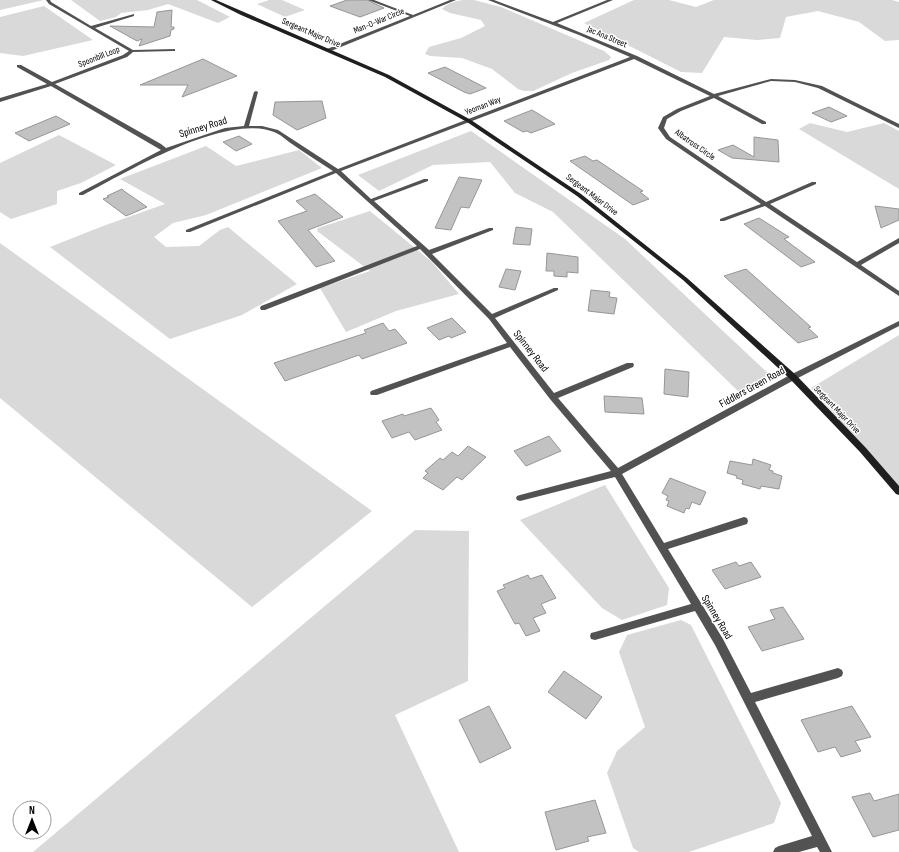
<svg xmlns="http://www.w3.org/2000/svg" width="899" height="852" font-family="'Sofia Sans Condensed',sans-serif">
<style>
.green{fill:#d9d9d9}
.building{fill:#c2c2c2;stroke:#969696}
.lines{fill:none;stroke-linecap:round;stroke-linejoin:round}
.street{fill:#525252;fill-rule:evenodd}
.secondary{fill:#1f1f1f;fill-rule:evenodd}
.labels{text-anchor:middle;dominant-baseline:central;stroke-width:3;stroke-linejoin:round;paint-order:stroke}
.far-street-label{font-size:9px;fill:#000;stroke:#fff}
.street-label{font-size:11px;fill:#000;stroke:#fff}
</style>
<rect width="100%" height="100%" fill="#fff"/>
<!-- green -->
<path class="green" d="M 0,0 L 44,0 L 0,10 Z
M 71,0 L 197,0 L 230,17 L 218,23 L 168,4 L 148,10 L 121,13 L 116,17 L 100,21 Z
M 269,0 L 282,0 L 305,10 L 285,17 L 257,4 Z
M 463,0 L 474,0 L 501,7 L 604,51 L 611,57 L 609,60 L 572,73 L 533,91 L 524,91 L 518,89 L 492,69 L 462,58 L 430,56 L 425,54 L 429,47 L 461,38 L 485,26 L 481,20 L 450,13 L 442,9 C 447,3 456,1 463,0 Z
M 634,0 L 669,0 L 696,7 L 714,0 L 892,0 L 899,2 L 899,40 L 885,41 L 859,22 L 818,11 L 786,17 L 780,38 L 757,40 L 724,37 L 702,73 L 681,72 L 584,23 Z
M 44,6 L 93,40 L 23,56 L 0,53 L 0,17 Z
M 810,123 L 847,132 L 884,123 L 899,131 L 899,189 L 799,129 Z
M 471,131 L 625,239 L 771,376 L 739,392 L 553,212 L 515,193 L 490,162 L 433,165 L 379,191 L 358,175 Z
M 59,135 L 116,165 L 81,183 L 57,191 L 57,204 L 11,219 L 0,212 L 0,163 Z
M 206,146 L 236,166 L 299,150 L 322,168 L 206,215 L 173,223 L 154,237 L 166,247 L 199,246 L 220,230 L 228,227 L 297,284 L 242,315 L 170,339 L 50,247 L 103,226 L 165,204 L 120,179 Z
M 370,211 L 432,262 L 459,294 L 396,311 L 346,332 L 320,288 L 370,271 L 317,231 L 318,228 Z
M 0,243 L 372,511 L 252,607 L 0,398 Z
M 899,335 L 899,488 L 811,388 Z
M 605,485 L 669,588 L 667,605 L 622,620 L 602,608 L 520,520 Z
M 415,530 L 469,531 L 468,681 L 395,715 L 459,852 L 33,852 Z
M 681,620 L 691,625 L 781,803 L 774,823 L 689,852 L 639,852 L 633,848 L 607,773 L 617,751 L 645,727 L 619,652 L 627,635 Z"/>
<!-- building -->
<path class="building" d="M 347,0 L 367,0 L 384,8 L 360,17 L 330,6 Z
M 172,10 L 171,27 L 174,27 L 174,29 L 171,30 L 170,36 L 139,46 L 142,39 L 137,41 L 110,26 L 154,27 L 157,12 Z
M 203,59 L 237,76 L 182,97 L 188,85 L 140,85 Z
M 445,67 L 486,88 L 470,94 L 464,92 L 428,73 Z
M 322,101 L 326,118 L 297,130 L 273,115 L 275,102 Z
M 829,107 L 847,116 L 831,122 L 812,113 Z
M 532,110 L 555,124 L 531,133 L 527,131 L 523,132 L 504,121 Z
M 56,116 L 70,124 L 29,141 L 15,133 Z
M 239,136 L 252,144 L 236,151 L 223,142 Z
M 754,137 L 778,140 L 779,162 L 732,158 L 718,150 L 733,145 L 754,157 Z
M 585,156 L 593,161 L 597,160 L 643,191 L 640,192 L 649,199 L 633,205 L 570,161 Z
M 459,177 L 482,180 L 469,208 L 461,207 L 451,230 L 435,228 Z
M 122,189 L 124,191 L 147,207 L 126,216 L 103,199 L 109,197 L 107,196 Z
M 315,194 L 343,217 L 308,230 L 335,261 L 316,267 L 278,221 L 307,211 L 296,201 Z
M 875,206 L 899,209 L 899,220 L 881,228 Z
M 759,218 L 789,237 L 784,239 L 815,262 L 801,267 L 744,224 Z
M 516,227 L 532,229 L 530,245 L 513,244 Z
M 547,253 L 578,257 L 578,273 L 567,272 L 567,277 L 554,276 L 554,271 L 546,271 Z
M 506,269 L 521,271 L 515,290 L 499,287 Z
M 746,269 L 811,327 L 808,328 L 818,337 L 798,343 L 724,276 Z
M 591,290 L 610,292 L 609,297 L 617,298 L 614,314 L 588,311 Z
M 452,318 L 466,332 L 451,338 L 449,336 L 439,340 L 427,328 Z
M 383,323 L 389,331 L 395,329 L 407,343 L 362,359 L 359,355 L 285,381 L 274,363 L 366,333 L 364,330 Z
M 665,369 L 689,372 L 688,397 L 664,394 Z
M 604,396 L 642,398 L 644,414 L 605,412 Z
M 431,408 L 439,420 L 436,422 L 442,430 L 415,440 L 409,432 L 392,438 L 382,421 L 403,414 L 404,416 Z
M 549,436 L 561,451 L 526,466 L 514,451 Z
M 468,446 L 486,457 L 462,480 L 457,477 L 443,490 L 423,478 L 428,473 L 425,471 L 440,458 L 443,460 L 452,452 L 458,456 Z
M 753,459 L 771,465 L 769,470 L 773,471 L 773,473 L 782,476 L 779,489 L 761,486 L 760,489 L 742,484 L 743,480 L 736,478 L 737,476 L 727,473 L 730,461 L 752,465 Z
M 670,478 L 706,492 L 700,505 L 692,502 L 689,509 L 686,508 L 684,513 L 667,506 L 669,501 L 666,500 L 668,496 L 662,493 Z
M 736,562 L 739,566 L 751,562 L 761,577 L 725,589 L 712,570 Z
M 528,575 L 530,579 L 542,575 L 556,598 L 541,604 L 546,613 L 533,618 L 540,631 L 526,636 L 519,623 L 515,624 L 497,591 L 505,588 L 503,585 Z
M 783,607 L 804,639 L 762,651 L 748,627 L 775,619 L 770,610 Z
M 564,671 L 602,697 L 586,719 L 548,692 Z
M 489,706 L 511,748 L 480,763 L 459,720 Z
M 852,706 L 871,737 L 855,741 L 861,751 L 841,757 L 835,747 L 818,752 L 801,720 Z
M 870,793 L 874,801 L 899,794 L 899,830 L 873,837 L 852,797 Z
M 595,800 L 606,833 L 587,837 L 589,841 L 556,850 L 545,812 Z"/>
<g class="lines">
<!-- street -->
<path class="street" d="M 46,0 L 50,0 L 51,2 L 91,26 L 134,14 L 134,16 L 95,28 L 133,50 L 175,49 L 175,51 L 173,51 L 133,52 L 127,57 L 55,84 L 161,144 L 166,148 L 225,128 L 244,126 L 254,92 L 256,91 L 258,92 L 249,126 L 262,126 L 278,130 L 338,169 L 630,57 L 579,35 L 488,0 L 494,0 L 553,22 L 607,0 L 613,0 L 557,23 L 637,56 L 714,94 L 771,79 L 795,80 L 822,86 L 899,124 L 899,128 L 897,127 L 818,88 L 795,82 L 771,81 L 718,96 L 766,122 L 766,124 L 762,124 L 714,98 L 681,111 L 667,119 L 664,128 L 670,137 L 766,202 L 812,182 L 816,182 L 816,184 L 770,204 L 857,262 L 899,238 L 899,243 L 861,265 L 899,291 L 899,296 L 765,206 L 724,221 L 720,221 L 720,219 L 761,204 L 666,139 L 658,128 L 663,117 L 677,109 L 710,96 L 634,59 L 341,171 L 371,199 L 424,179 L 428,179 L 428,181 L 374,201 L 429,250 L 489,228 L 493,228 L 493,230 L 432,254 L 492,314 L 554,288 L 558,288 L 558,290 L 495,318 L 554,393 L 627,363 L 633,363 L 634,365 L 633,367 L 558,398 L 618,468 L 790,375 L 899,321 L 899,326 L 796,379 L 622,474 L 664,543 L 744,517 L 747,518 L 748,521 L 747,524 L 668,549 L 723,639 L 751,693 L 838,668 L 842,670 L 843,673 L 842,676 L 838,678 L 755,702 L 832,852 L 820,852 L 817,847 L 799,852 L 773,852 L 775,848 L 779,846 L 812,836 L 715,645 L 695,611 L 595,640 L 591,639 L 590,636 L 591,633 L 595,632 L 691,604 L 615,477 L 520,501 L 517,500 L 516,498 L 517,496 L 520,495 L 611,471 L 550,399 L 510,347 L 377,395 L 371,395 L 370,393 L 371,391 L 507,343 L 489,319 L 420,249 L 265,310 L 261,310 L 260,308 L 261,306 L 417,246 L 336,173 L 190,232 L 186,232 L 186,230 L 333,171 C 319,162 305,153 292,144 C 286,140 280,134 274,132 C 225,113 127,172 83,195 L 79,195 L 79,193 L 161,150 L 51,86 L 0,102 L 0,98 L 47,84 L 17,67 L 17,65 L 21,65 L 52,82 L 123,55 L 129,51 L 49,4 Z
M 368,0 L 374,0 L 413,15 L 450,0 L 456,0 L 331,51 L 327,51 L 327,49 L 410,16 Z"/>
<!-- secondary -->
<path class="secondary" d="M 211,0 L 216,0 L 389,75 L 471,120 L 581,194 L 687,278 L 796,375 L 866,448 L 899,486 L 899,495 L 896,494 L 860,452 L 790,379 L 683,280 L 577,196 L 467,122 L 385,77 L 241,15 Z"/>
</g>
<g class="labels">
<!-- far-street labels -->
<g class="far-street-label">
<text transform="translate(379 21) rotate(-22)">Man-O-War Circle</text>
<text transform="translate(311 33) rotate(23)">Sergeant Major Drive</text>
<text transform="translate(607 37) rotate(23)">Jac Ana Street</text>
<text transform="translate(99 57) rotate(-21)">Spoonbill Loop</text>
<text transform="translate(483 106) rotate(-21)">Yeoman Way</text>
<text transform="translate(695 145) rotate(35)">Albatross Circle</text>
<text transform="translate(592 195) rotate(37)">Sergeant Major Drive</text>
<text transform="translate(837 410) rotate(46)">Sergeant Major Drive</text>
</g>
<!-- street labels -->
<g class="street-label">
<text transform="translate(203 127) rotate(-17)">Spinney Road</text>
<text transform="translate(531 351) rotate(52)">Spinney Road</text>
<text transform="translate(752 387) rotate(-29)">Fiddlers Green Road</text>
<text transform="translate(717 617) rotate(59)">Spinney Road</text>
</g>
</g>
<!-- north arrow -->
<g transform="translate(32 820)"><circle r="19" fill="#ffffff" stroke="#999999"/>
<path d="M0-3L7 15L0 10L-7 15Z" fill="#000000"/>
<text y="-6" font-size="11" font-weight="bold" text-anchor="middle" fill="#000000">N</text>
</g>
</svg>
